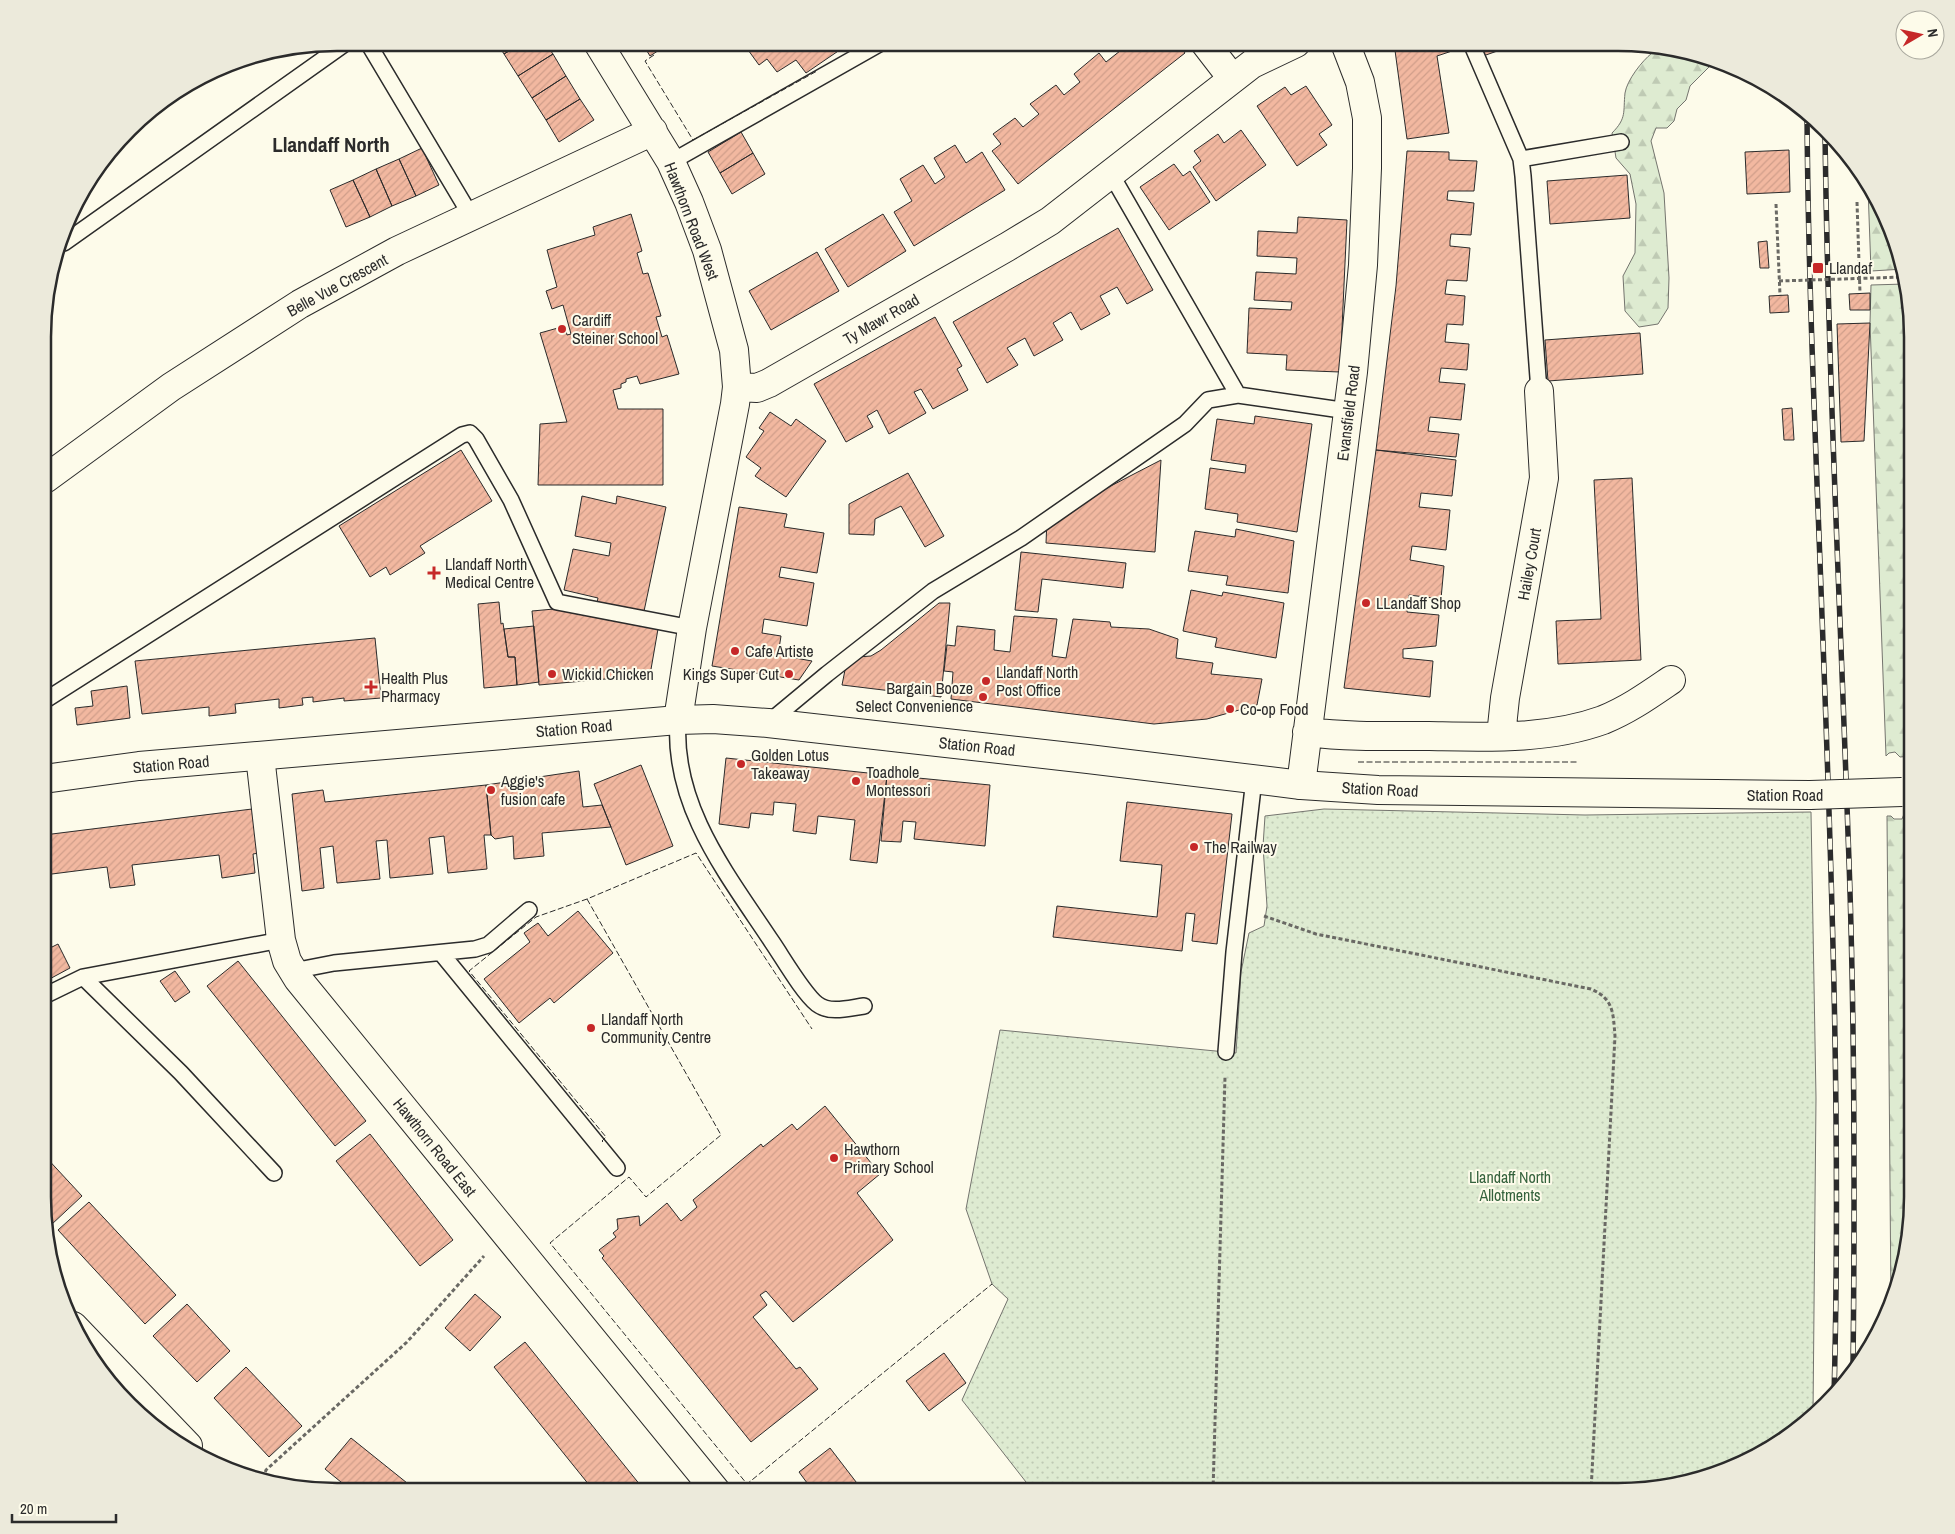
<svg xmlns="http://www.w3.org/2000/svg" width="1955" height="1534" font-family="'Archivo Narrow',sans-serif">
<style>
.forest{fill:url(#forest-firs);stroke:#74746e}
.garden{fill:url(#garden-dots);stroke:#74746e}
.building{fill:url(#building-hatch);stroke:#2b2b2b}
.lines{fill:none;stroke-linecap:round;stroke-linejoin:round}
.lane-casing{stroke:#2b2b2b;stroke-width:18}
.street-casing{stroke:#2b2b2b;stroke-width:30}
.primary-casing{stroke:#2b2b2b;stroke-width:30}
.path{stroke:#6a6964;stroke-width:3;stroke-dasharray:4 2.5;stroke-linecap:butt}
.lane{stroke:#fdfbea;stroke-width:15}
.street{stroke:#fdfbea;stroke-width:28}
.primary{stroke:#fdfbea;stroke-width:28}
.rail-casing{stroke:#2b2b2b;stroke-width:5.5}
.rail{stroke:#fdfbea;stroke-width:4;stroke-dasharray:11;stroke-linecap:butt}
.primary-bridge-casing{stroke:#2b2b2b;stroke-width:30;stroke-linecap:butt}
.path-bridge{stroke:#6a6964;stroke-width:3;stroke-dasharray:4 2.5;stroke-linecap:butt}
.primary-bridge{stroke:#fdfbea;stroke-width:28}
.fence{stroke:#2b2b2b;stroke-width:1;stroke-dasharray:6 2.5;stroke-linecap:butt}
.poi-dot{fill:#c62828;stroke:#fdfbea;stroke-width:2}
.labels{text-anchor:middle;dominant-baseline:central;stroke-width:4;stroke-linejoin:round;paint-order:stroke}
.street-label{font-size:16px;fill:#2b2b2b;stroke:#fdfbea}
.poi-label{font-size:16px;fill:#2b2b2b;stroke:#fdfbea;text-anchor:start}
.park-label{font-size:16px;fill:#34623c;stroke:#fdfbea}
.district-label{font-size:21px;font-weight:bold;fill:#2b2b2b;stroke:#fdfbea}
.rim{fill:none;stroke:#2b2b2b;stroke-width:2.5}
</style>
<defs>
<pattern id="forest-firs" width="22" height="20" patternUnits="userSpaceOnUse" patternTransform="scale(1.25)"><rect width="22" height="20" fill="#deebd1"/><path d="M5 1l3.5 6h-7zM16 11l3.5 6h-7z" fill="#bfcab4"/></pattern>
<pattern id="garden-dots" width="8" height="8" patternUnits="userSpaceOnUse" patternTransform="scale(1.25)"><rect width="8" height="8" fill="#deebd1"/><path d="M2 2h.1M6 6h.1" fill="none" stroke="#bfcab4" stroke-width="1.8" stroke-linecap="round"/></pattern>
<pattern id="building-hatch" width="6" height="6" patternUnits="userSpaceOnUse" patternTransform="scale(1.25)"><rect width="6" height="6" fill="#f2b8a0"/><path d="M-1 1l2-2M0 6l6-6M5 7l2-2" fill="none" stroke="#d09e8a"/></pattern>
</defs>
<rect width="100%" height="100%" fill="#fdfbea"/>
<!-- forest -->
<path class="forest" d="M 1652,47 L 1711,60 L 1709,67 L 1690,86 L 1686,100 L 1677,109 L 1674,121 L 1667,128 L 1656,128 L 1651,141 L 1664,193 L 1669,278 L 1668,308 L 1658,324 L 1639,327 L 1625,311 L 1623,276 L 1635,253 L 1636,204 L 1630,174 L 1616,158 L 1612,133 C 1627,118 1623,112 1625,93 C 1627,80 1642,61 1652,53 Z
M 1868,188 L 1882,207 L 1903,261 L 1904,269 L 1871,271 Z
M 1905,284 L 1912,337 L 1912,756 L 1900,757 L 1895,752 L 1889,753 L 1886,756 L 1870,323 L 1871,285 Z
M 1912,813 L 1912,1216 L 1891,1307 L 1887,816 L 1891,816 L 1894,819 L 1902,819 L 1904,814 Z"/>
<!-- garden -->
<path class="garden" d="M 1324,809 L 1585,815 L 1811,812 L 1816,1098 L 1813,1415 L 1797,1431 L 1731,1469 L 1617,1491 L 1033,1491 L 962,1400 L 1008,1299 L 992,1284 L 966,1209 L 1000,1030 L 1236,1053 L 1241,972 L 1249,933 L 1264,926 L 1267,906 L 1263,846 L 1265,816 Z"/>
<!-- building -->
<path class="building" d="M 497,43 L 522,43 L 504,54 Z
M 522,43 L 545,43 L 553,54 L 518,76 L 504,54 Z
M 642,43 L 670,43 L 650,56 Z
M 743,43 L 850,43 L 806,73 L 796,60 L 777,72 L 767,59 L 759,65 Z
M 1123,43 L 1178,43 L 1185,53 L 1018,184 L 992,151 L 1001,144 L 993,134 L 1015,118 L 1023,127 L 1039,114 L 1030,104 L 1056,85 L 1064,95 L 1080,82 L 1074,74 L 1099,53 L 1106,62 L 1125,47 Z
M 1394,43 L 1453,43 L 1455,50 L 1437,56 L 1449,133 L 1407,139 Z
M 1479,43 L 1504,43 L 1506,48 L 1483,56 Z
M 553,54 L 566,76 L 532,98 L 518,76 Z
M 566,76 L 580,99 L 546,120 L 532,98 Z
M 1306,86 L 1332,125 L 1319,134 L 1327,145 L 1297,166 L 1257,106 L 1285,87 L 1291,95 Z
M 580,99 L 594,120 L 559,142 L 546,120 Z
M 1241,130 L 1266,165 L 1216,201 L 1193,167 L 1201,161 L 1194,151 L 1218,134 L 1224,143 Z
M 741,132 L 753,153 L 720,173 L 708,152 Z
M 955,145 L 966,163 L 982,152 L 1005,190 L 914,246 L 894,212 L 912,201 L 900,179 L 923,165 L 935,184 L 945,177 L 934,158 Z
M 422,148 L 439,185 L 416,196 L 399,159 Z
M 1789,150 L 1790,192 L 1747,194 L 1745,152 Z
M 1407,151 L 1449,152 L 1449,160 L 1477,161 L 1474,191 L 1448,191 L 1447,200 L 1474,203 L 1471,235 L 1451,234 L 1450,241 L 1450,246 L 1470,248 L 1467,281 L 1447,280 L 1445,294 L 1465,296 L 1463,325 L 1447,324 L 1445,342 L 1469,344 L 1467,370 L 1441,368 L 1439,382 L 1465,384 L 1461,420 L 1430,417 L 1428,431 L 1459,434 L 1456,457 L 1376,450 L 1396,286 Z
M 753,153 L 765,174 L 732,194 L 720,173 Z
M 399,159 L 416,196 L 392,206 L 376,169 Z
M 1174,164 L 1183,176 L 1190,171 L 1210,202 L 1169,230 L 1140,187 Z
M 376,169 L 392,206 L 370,217 L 353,180 Z
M 1627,175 L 1630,218 L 1550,224 L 1547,181 Z
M 353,180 L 370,217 L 346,227 L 330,190 Z
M 631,214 L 642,251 L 637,253 L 643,274 L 648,273 L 661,316 L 656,317 L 662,337 L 667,335 L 679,374 L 640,384 L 637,376 L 626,379 L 626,382 L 621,384 L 621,388 L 613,390 L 618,409 L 663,409 L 663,485 L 538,485 L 540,424 L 567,422 L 540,333 L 565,326 L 567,335 L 571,334 L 563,305 L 552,309 L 546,291 L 557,287 L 547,250 L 595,235 L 593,227 Z
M 883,214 L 906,251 L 848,287 L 825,249 Z
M 1298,217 L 1347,220 L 1340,372 L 1286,370 L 1287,355 L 1247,353 L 1249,308 L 1291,310 L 1292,302 L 1254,300 L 1256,272 L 1296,274 L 1297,258 L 1257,256 L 1258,231 L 1297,233 Z
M 1118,228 L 1153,290 L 1127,304 L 1117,287 L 1100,296 L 1110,314 L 1081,330 L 1071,312 L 1053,323 L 1063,340 L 1034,356 L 1025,338 L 1007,348 L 1018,365 L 987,383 L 953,322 Z
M 1767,241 L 1769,268 L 1760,268 L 1758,242 Z
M 817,252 L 839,291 L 771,330 L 749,291 Z
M 1870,293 L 1870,310 L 1850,310 L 1849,294 Z
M 1788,295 L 1789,312 L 1770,313 L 1769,296 Z
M 935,317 L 962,366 L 957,369 L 968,390 L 933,409 L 921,389 L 914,392 L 926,413 L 889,434 L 877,410 L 867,416 L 873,427 L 846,442 L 814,384 Z
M 1870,323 L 1864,441 L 1841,442 L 1837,324 Z
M 1640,333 L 1643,374 L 1548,381 L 1545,340 Z
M 1792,408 L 1794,440 L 1784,440 L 1782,409 Z
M 770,412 L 791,426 L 796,419 L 826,441 L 786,497 L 755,476 L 761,468 L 746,457 L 764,431 L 759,428 Z
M 1255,416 L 1312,424 L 1297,532 L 1237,522 L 1238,514 L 1205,509 L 1210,468 L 1245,473 L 1246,465 L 1211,460 L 1217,419 L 1254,424 Z
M 461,450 L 492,501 L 420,546 L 425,553 L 390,575 L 386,567 L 370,577 L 339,526 Z
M 1376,450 L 1456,460 L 1452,496 L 1421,493 L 1419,507 L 1450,510 L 1446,550 L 1412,546 L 1410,560 L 1444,566 L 1441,599 L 1409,595 L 1407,612 L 1439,615 L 1436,646 L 1403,649 L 1403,658 L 1433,661 L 1430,697 L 1344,688 Z
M 1161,460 L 1155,552 L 1046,543 L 1047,519 Z
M 908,473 L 944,536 L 925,547 L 901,506 L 875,519 L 874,535 L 849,534 L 849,504 Z
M 1632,478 L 1641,660 L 1558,664 L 1556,621 L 1601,619 L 1594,480 Z
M 582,496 L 616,504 L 617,496 L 666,507 L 643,616 L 596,607 L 598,598 L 564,590 L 573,549 L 609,556 L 611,543 L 575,536 Z
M 739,507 L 787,514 L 784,527 L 824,533 L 817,573 L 781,567 L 779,577 L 814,583 L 807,626 L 764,619 L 762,633 L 781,636 L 778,655 L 812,661 L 799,680 L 712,666 Z
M 1236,529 L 1294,541 L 1288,593 L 1226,585 L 1228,576 L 1188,571 L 1195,531 L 1235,537 Z
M 1021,552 L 1126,563 L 1123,588 L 1042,579 L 1038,612 L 1015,610 Z
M 1191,590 L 1222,596 L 1223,592 L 1284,603 L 1276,658 L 1215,647 L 1217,638 L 1183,631 Z
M 499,602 L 501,624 L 503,623 L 508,657 L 515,657 L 517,685 L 484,688 L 478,604 Z
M 939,603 L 950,603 L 941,697 L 842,685 L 846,665 L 857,657 L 871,656 L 881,650 Z
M 554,609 L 658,629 L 650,675 L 539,685 L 532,611 Z
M 1014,616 L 1057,619 L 1052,656 L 1066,658 L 1073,619 L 1110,622 L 1111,627 L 1149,629 L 1178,639 L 1176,658 L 1213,663 L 1211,674 L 1262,679 L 1257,705 L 1207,719 L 1154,724 L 951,699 L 953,672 L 944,671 L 947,645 L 955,646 L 957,626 L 995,630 L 994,650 L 1010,652 Z
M 534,626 L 539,682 L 517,685 L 515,657 L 508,657 L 504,629 Z
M 375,638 L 381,698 L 344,701 L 344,698 L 313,702 L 313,697 L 302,698 L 303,705 L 279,708 L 279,699 L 235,704 L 236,713 L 209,716 L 209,707 L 142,714 L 135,661 Z
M 127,686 L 130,718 L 77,725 L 75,708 L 93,706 L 91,691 Z
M 726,758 L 887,775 L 877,863 L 850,860 L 855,820 L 818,816 L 816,834 L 793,831 L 796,804 L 774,802 L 773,815 L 751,813 L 749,828 L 719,824 Z
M 641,765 L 673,846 L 626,865 L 594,784 Z
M 579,771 L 583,807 L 602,805 L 611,827 L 542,833 L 544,856 L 514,859 L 513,836 L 495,839 L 491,835 L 486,785 Z
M 887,775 L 990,785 L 985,846 L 914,839 L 916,822 L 903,821 L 901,842 L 881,841 Z
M 486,785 L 491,835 L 484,835 L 487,869 L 448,873 L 444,836 L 429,838 L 433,874 L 390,878 L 387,840 L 376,841 L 380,879 L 337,883 L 333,846 L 320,848 L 324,888 L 302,891 L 292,794 L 323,790 L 325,802 Z
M 1127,802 L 1232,814 L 1217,944 L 1192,941 L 1195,914 L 1186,913 L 1182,951 L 1053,937 L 1057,906 L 1157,917 L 1162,865 L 1120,861 Z
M 260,808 L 265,852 L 253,854 L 255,873 L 222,878 L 219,855 L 132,865 L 135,885 L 110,888 L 107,867 L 44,875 L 44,835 Z
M 578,911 L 613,953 L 554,1003 L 550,998 L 519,1023 L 484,979 L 530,942 L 524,933 L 538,923 L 548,936 Z
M 58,944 L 70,968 L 44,982 L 44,951 Z
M 238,961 L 366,1121 L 335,1146 L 207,986 Z
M 175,971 L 190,992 L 175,1002 L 160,981 Z
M 825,1106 L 880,1174 L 857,1193 L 893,1240 L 793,1322 L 766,1291 L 760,1295 L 767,1305 L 753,1317 L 796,1369 L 800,1367 L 818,1389 L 751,1442 L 602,1258 L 604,1256 L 599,1250 L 616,1237 L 613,1233 L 618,1229 L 617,1219 L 639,1216 L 640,1226 L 667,1203 L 681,1221 L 697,1207 L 693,1200 L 761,1144 L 763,1147 L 792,1124 L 797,1130 Z
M 370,1134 L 453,1240 L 420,1266 L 336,1161 Z
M 43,1154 L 82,1196 L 51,1225 L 43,1216 Z
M 89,1202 L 176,1295 L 145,1324 L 58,1230 Z
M 475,1294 L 501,1317 L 470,1351 L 445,1328 Z
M 187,1304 L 230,1351 L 197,1382 L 153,1336 Z
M 525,1342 L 645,1491 L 594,1491 L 494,1367 Z
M 944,1353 L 966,1383 L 929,1411 L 906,1381 Z
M 246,1367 L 302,1426 L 269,1457 L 214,1398 Z
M 351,1438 L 417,1491 L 352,1491 L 325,1469 Z
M 830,1448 L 863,1491 L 813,1491 L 799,1472 Z"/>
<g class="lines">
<defs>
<path id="lane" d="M 368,43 L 471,216
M 1471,43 L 1521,159 L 1523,176 L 1539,391
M 1521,159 L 1621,142
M 671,162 L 881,43
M 1111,174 L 1238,395
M 64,243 L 346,43
M 44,701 L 462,435 L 470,433 L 476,439 L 511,500 L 557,602 L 692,628
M 678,720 C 672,806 727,874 772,942 C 783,958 803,993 817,1004 C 830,1014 849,1008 864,1006
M 768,723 L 827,674 L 933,591 L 1021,538 L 1185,424 L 1208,400 L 1238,395 L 1348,411
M 441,953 L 617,1168
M 293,971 L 334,963 L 475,949 L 488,945 L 529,910
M 83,977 L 181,1073 L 274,1173
M 44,996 L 83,977 L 281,940
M 1226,1052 L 1234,952 L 1254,779"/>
<path id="street" d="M 598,43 L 671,162 L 689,202 L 707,250 L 734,350 L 737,387 L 735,404 L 692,628 L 678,720
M 1205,43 L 1232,78
M 737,387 L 757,388 L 769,383 L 1007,247 L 1050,221 L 1252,64 L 1296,43
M 45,479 L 171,387 L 300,304 L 397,251 L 653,131
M 1307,732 C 1347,737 1388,736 1429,736 C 1486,737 1548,740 1603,720 C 1628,710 1649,695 1671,680
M 1501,736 L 1505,698 L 1544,478 L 1539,391
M 260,756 L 281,940 L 287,961 L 298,979 L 716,1491
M 1301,785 L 1353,372 L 1363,265 L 1367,168 L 1367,118 L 1360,82 L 1345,43
M 73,1326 L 188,1446"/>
<path id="primary" d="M 44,779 L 139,766 L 678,720 L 713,719 L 768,723 L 1088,759 L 1301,785 L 1378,790 L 1810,795"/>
</defs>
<!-- lane casing -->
<use href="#lane" class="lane-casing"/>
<!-- street casing -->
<use href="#street" class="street-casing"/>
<!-- primary casing -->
<use href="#primary" class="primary-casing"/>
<!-- path -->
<path class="path" d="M 1857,202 L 1860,293
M 1776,204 L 1780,295
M 1264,916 L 1316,934 L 1591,989 C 1614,999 1613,1013 1615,1036 L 1591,1491
M 263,1478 L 266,1470 L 407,1342 L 484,1256
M 1213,1491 L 1225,1077"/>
<!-- lane -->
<use href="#lane" class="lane"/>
<!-- street -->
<use href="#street" class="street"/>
<!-- primary -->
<use href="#primary" class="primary"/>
<defs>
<path id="rail" d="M 1807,113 C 1808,281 1816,448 1822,616 C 1832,876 1841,1136 1834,1396
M 1825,133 C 1828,367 1840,600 1848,834 C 1855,1012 1855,1190 1853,1368"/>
</defs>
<!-- rail casing -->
<use href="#rail" class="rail-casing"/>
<!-- rail -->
<use href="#rail" class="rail"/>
<defs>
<path id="primary-bridge" d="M 1810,795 L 1902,792"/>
</defs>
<!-- primary-bridge casing -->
<use href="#primary-bridge" class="primary-bridge-casing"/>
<!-- path-bridge -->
<path class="path-bridge" d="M 1779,281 L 1905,277"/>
<!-- primary-bridge -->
<use href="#primary-bridge" class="primary-bridge"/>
<!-- fence -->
<path class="fence" d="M 654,55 L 645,61 L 693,140 L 817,71
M 1358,762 L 1578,762
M 587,899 L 721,1135 L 646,1197 L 629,1177 L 550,1243 L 747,1484 L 992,1284
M 603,1142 L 602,1141 L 606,1137 L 469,971 L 536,917 L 587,899 L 696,853 L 812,1029"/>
</g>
<!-- markers -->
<g class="poi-dot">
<rect x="1812" y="262" width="12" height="12" rx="2.5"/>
<circle cx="562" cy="329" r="5"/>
<path d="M431.5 565.5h5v5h5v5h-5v5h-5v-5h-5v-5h5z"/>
<circle cx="1366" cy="603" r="5"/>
<circle cx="735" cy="651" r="5"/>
<circle cx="552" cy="674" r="5"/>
<circle cx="789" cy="674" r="5"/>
<circle cx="986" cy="681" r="5"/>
<path d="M368.5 679.5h5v5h5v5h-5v5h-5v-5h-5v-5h5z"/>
<circle cx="983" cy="697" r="5"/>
<circle cx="1230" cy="709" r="5"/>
<circle cx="741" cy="764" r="5"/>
<circle cx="856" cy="781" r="5"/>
<circle cx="491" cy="790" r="5"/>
<circle cx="1194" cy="847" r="5"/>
<circle cx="591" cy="1028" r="5"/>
<circle cx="834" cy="1158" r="5"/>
</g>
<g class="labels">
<!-- street labels -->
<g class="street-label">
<text transform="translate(692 221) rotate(69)">Hawthorn Road West</text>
<text transform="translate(337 285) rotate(-29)">Belle Vue Crescent</text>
<text transform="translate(881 319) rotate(-30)">Ty Mawr Road</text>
<text transform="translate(1348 413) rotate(-83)">Evansfield Road</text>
<text transform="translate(1529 564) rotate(-80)">Hailey Court</text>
<text transform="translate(574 728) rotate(-5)">Station Road</text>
<text transform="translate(977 746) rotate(6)">Station Road</text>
<text transform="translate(171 764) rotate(-5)">Station Road</text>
<text transform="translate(1380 789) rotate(3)">Station Road</text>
<text x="1785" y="795">Station Road</text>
<text transform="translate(435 1147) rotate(51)">Hawthorn Road East</text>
</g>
<!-- poi labels -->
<g class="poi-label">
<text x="1829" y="268">Llandaf</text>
<text x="572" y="320">Cardiff<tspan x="572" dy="18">Steiner School</tspan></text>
<text x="445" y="564">Llandaff North<tspan x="445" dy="18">Medical Centre</tspan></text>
<text x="1376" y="603">LLandaff Shop</text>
<text x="745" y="651">Cafe Artiste</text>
<text x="996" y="672">Llandaff North<tspan x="996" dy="18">Post Office</tspan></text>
<text x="562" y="674">Wickid Chicken</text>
<text x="779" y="674" text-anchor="end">Kings Super Cut</text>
<text x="381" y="678">Health Plus<tspan x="381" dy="18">Pharmacy</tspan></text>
<text x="973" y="688" text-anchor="end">Bargain Booze<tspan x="973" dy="18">Select Convenience</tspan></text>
<text x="1240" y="709">Co-op Food</text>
<text x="751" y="755">Golden Lotus<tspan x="751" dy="18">Takeaway</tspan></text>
<text x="866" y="772">Toadhole<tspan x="866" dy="18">Montessori</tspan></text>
<text x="501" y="781">Aggie's<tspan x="501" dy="18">fusion cafe</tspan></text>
<text x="1204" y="847">The Railway</text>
<text x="601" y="1019">Llandaff North<tspan x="601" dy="18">Community Centre</tspan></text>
<text x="844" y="1149">Hawthorn<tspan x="844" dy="18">Primary School</tspan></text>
</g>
<!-- park labels -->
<g class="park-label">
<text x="1510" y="1177">Llandaff North<tspan x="1510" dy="18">Allotments</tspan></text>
</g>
<!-- district labels -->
<g class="district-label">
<text x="331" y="144">Llandaff North</text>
</g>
</g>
<!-- crop -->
<path d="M0 0H1955V1534H0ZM337 51H1618A286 286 0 0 1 1904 337V1197A286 286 0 0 1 1618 1483H337A286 286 0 0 1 51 1197V337A286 286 0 0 1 337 51Z" fill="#eceadb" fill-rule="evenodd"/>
<path class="rim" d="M337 51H1618A286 286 0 0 1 1904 337V1197A286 286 0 0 1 1618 1483H337A286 286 0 0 1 51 1197V337A286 286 0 0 1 337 51Z"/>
<!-- north arrow -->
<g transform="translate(1920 35) rotate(81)"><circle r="24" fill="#fdfbea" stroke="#a9a89e"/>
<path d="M0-4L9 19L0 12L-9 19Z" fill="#c62828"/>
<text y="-8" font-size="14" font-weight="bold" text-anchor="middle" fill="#2b2b2b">N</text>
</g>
<!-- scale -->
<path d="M12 1514v8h104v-8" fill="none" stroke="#2b2b2b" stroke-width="2.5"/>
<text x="20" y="1514" font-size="15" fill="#2b2b2b" stroke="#fdfbea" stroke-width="4" paint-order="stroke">20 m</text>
</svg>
